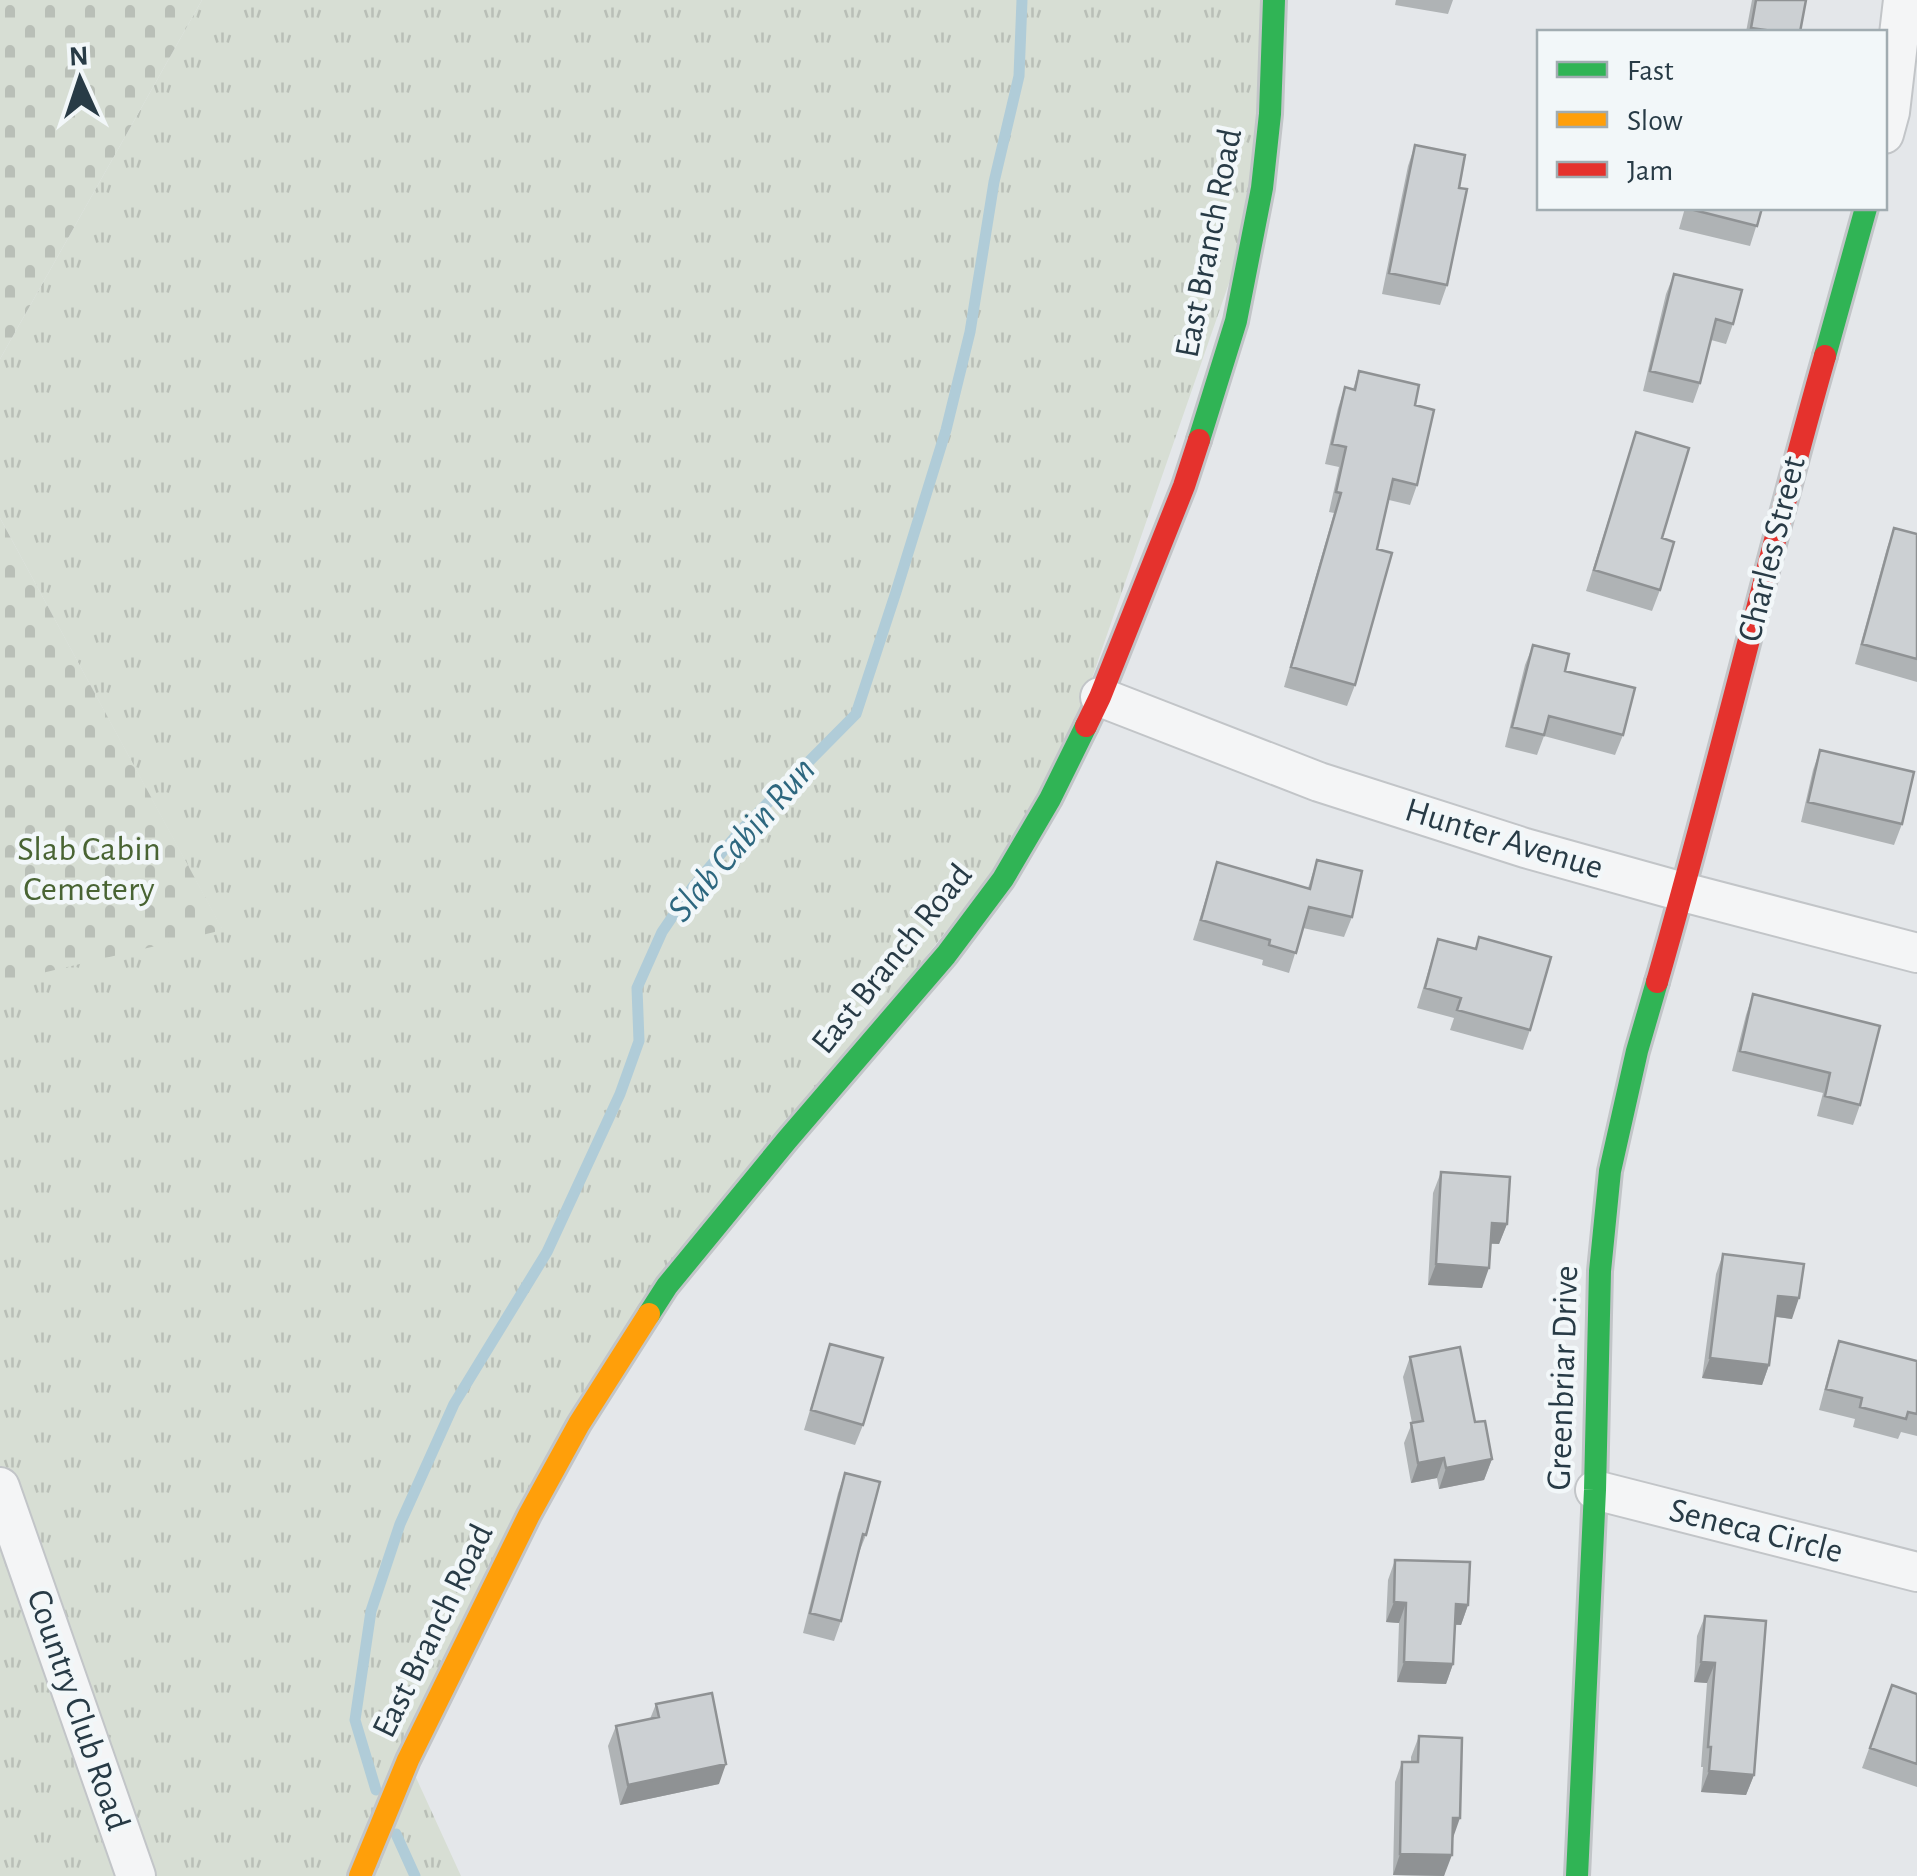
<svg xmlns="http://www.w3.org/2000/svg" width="1917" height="1876" font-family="'Alegreya Sans',sans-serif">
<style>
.grass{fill:url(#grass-tufts)}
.cemetery{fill:url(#cemetery-stones)}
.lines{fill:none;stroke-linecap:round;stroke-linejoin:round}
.stream{stroke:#b0ccd8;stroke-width:11}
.street-casing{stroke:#c2c5c8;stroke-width:42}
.fast-casing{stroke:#c2c5c8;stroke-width:28}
.slow-casing{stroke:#c2c5c8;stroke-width:28}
.jam-casing{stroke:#c2c5c8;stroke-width:28}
.street{stroke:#f4f5f6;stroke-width:38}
.fast{stroke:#30b455;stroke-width:22}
.slow{stroke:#ff9f0a;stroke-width:22}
.jam{stroke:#e5322d;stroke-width:22}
.wall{fill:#afb3b5}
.shaded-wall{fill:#8f9294}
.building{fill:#ccd0d3;stroke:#8f9294;stroke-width:2.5}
.labels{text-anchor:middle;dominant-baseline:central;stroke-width:9;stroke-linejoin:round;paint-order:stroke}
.street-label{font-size:35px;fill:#283b46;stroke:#f2f7f9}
.park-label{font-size:35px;fill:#496433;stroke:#f2f7f9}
.water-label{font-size:38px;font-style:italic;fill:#2d677f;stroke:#f2f7f9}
</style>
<defs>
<pattern id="grass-tufts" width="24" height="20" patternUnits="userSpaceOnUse" patternTransform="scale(2.5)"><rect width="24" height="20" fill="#d7ded4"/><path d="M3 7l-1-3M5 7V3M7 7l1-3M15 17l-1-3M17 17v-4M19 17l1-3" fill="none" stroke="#b9bfb7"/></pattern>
<pattern id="cemetery-stones" width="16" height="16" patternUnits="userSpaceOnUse" patternTransform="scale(2.5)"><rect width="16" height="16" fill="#d7ded4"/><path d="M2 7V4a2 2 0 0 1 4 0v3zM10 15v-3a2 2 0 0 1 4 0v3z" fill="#b9bfb7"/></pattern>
</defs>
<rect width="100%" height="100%" fill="#e4e7ea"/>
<!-- grass -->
<path class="grass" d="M 202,0 L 1274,0 L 1262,188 L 1050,799 L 667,1286 L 408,1760 L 461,1876 L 0,1876 L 0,982 L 222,929 L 0,518 L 0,359 Z"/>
<!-- cemetery -->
<path class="cemetery" d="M 0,0 L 202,0 L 0,359 Z
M 0,518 L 223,930 L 0,983 Z"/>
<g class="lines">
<!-- stream -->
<path class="stream" d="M 376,1790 L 355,1720 L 371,1611 L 400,1524 L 454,1404 L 547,1252 L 620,1094 L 639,1041 L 637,988 L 662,932 L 692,888 L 740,831 L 856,714 L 896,592 L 946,430 L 970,332 L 994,182 L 1019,76 L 1022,0
M 396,1834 L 415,1876"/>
<defs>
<path id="street" d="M 1884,134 L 1890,112 L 1903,0
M 1100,697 L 1319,782 L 1525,848 L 1683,892 L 1917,953
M 0,1487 L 136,1876
M 1595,1490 L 1917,1572"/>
<path id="fast" d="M 1825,356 L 1866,208
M 1199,440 L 1236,321 L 1262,188 L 1270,114 L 1274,0
M 649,1314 L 667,1286 L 787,1140 L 946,955 L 1003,879 L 1050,799 L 1086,726
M 1577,1876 L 1595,1490 L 1600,1271 L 1610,1171 L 1637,1051 L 1657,982"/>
<path id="slow" d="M 360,1876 L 408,1760 L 529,1515 L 579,1424 L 649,1314"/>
<path id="jam" d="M 1086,726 L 1100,697 L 1184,486 L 1199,440
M 1657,982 C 1717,774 1766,564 1825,356"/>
</defs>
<!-- street casing -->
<use href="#street" class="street-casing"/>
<!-- fast casing -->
<use href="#fast" class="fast-casing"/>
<!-- slow casing -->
<use href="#slow" class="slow-casing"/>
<!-- jam casing -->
<use href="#jam" class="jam-casing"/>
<!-- street -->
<use href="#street" class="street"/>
<!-- fast -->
<use href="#fast" class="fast"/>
<!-- slow -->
<use href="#slow" class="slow"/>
<!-- jam -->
<use href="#jam" class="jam"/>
</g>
<!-- wall -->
<path class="wall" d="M 1396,0 L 1453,0 L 1448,14 L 1395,5 Z
M 1752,0 L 1806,0 L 1800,32 L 1746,32 Z
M 1415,145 L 1459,188 L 1447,285 L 1440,305 L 1382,294 L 1408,166 Z
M 1685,208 L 1762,208 L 1750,246 L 1679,229 Z
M 1674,274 L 1733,324 L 1726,344 L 1711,340 L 1700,383 L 1693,403 L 1643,391 L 1666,294 Z
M 1359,371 L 1415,405 L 1417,485 L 1410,505 L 1389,500 L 1377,549 L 1355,685 L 1347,706 L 1284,687 L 1334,513 L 1329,512 L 1339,467 L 1325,464 L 1338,408 L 1345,387 L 1353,389 Z
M 1636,432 L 1662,538 L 1660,590 L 1652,611 L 1586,591 Z
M 1894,528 L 1917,534 L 1917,682 L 1855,664 L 1887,548 Z
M 1533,645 L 1565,671 L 1623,735 L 1615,755 L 1544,736 L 1537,755 L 1505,747 L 1525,665 Z
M 1820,750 L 1902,824 L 1894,845 L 1801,822 L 1813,770 Z
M 1317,860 L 1352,917 L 1344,937 L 1303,928 L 1289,973 L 1262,965 L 1263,960 L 1193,940 L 1217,862 L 1308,888 Z
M 1479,937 L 1530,1030 L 1523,1050 L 1450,1030 L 1454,1018 L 1417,1008 L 1438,939 L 1475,949 Z
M 1753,994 L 1860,1105 L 1853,1125 L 1817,1116 L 1823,1093 L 1732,1071 L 1746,1015 Z
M 1441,1172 L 1507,1224 L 1499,1244 L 1491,1244 L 1482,1288 L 1428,1285 L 1433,1193 Z
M 1723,1254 L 1792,1319 L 1775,1317 L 1769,1365 L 1762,1385 L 1702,1378 L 1716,1274 Z
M 1839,1341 L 1917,1361 L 1917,1436 L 1901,1432 L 1898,1439 L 1853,1427 L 1855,1419 L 1819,1410 L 1832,1361 Z
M 830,1344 L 863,1425 L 855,1445 L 804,1430 Z
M 1410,1357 L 1475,1422 L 1492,1459 L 1484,1480 L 1439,1489 L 1437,1478 L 1411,1483 L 1404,1443 L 1412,1423 L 1403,1377 Z
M 845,1473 L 866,1535 L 858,1555 L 841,1621 L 834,1641 L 803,1633 L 838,1493 Z
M 1395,1560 L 1468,1605 L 1461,1625 L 1455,1625 L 1453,1664 L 1446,1684 L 1397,1682 L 1399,1623 L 1386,1622 L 1388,1580 Z
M 1705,1616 L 1754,1775 L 1746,1795 L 1701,1792 L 1703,1767 L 1701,1767 L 1707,1683 L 1694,1682 L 1697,1636 Z
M 1892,1685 L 1917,1694 L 1917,1787 L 1862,1768 Z
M 656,1704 L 719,1784 L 620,1805 L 608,1746 L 616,1726 L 650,1719 Z
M 1419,1736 L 1452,1838 L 1444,1876 L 1393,1875 L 1395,1782 L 1402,1762 L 1411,1762 L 1411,1757 Z"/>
<!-- shaded-wall -->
<path class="shaded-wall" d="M 1492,1223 L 1507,1224 L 1499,1244 L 1485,1243 Z
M 1436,1264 L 1489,1268 L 1482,1288 L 1428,1285 Z
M 1778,1296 L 1799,1298 L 1792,1319 L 1770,1316 Z
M 1710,1358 L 1769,1365 L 1762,1385 L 1702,1378 Z
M 1444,1458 L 1437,1478 L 1411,1483 L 1418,1463 Z
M 1492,1459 L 1484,1480 L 1439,1489 L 1446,1468 Z
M 1394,1602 L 1406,1603 L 1399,1623 L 1386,1622 Z
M 1456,1604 L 1468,1605 L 1461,1625 L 1448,1624 Z
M 1404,1662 L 1453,1664 L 1446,1684 L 1397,1682 Z
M 1701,1662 L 1715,1663 L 1707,1683 L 1694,1682 Z
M 726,1764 L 719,1784 L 620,1805 L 628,1785 Z
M 1709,1771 L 1754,1775 L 1746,1795 L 1701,1792 Z
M 1453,1818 L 1460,1818 L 1453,1838 Z
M 1400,1854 L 1452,1855 L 1444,1876 L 1393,1875 Z"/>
<!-- building -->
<path class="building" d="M 1756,0 L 1806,0 L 1800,32 L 1780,32 L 1751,28 Z
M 1415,145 L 1465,155 L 1459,188 L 1467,189 L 1447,285 L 1389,273 Z
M 1686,208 L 1762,208 L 1757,226 Z
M 1674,274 L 1742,290 L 1733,324 L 1716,319 L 1700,383 L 1650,371 Z
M 1359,371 L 1419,385 L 1415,405 L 1434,410 L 1417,485 L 1393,479 L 1377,549 L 1392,553 L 1355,685 L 1291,667 L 1341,493 L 1336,492 L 1346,447 L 1332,444 L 1345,387 L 1355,390 Z
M 1636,432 L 1689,448 L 1662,538 L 1674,542 L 1660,590 L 1594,570 Z
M 1894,528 L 1917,534 L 1917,659 L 1862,644 Z
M 1533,645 L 1569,654 L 1565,671 L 1635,688 L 1623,735 L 1549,716 L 1544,735 L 1512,727 Z
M 1820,750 L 1914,772 L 1902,824 L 1808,802 Z
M 1317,860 L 1362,871 L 1352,917 L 1309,907 L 1296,953 L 1269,945 L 1270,940 L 1201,920 L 1217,862 L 1310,889 Z
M 1479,937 L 1551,957 L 1530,1030 L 1457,1010 L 1461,998 L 1425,988 L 1438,939 L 1476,949 Z
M 1753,994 L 1880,1026 L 1860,1105 L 1825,1096 L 1830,1073 L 1740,1051 Z
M 1441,1172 L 1510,1177 L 1507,1224 L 1492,1223 L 1489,1268 L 1436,1264 Z
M 1723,1254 L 1804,1264 L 1799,1298 L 1778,1296 L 1769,1365 L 1710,1358 Z
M 1839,1341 L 1917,1361 L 1917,1414 L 1908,1412 L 1906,1419 L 1860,1407 L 1862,1398 L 1826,1389 Z
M 830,1344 L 883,1358 L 863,1425 L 811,1410 Z
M 1460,1347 L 1475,1422 L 1485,1421 L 1492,1459 L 1446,1468 L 1444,1458 L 1418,1463 L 1411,1423 L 1423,1421 L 1410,1357 Z
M 845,1473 L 880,1482 L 866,1535 L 863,1534 L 841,1621 L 810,1613 Z
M 1395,1560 L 1470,1562 L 1468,1605 L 1456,1604 L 1453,1664 L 1404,1662 L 1406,1603 L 1394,1602 Z
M 1705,1616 L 1766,1621 L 1754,1775 L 1709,1771 L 1711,1747 L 1708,1747 L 1715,1663 L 1701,1662 Z
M 1892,1685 L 1917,1694 L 1917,1764 L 1870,1748 Z
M 712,1693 L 726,1764 L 628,1785 L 616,1726 L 659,1717 L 656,1704 Z
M 1419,1736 L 1462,1738 L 1460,1818 L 1453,1818 L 1452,1855 L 1400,1854 L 1402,1762 L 1418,1762 Z"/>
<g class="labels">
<!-- street labels -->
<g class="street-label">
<text transform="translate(1209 243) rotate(-79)">East Branch Road</text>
<text transform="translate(1772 549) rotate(-76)">Charles Street</text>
<text transform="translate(1504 839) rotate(17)">Hunter Avenue</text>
<text transform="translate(892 959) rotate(-51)">East Branch Road</text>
<text transform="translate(1563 1378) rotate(-88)">Greenbriar Drive</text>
<text transform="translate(1756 1531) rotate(14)">Seneca Circle</text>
<text transform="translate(433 1631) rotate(-64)">East Branch Road</text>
<text transform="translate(78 1710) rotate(71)">Country Club Road</text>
</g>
<!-- park labels -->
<g class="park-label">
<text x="89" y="849">Slab Cabin<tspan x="89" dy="40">Cemetery</tspan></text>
</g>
<!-- water labels -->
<g class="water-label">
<text transform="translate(742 840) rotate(-49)">Slab Cabin Run</text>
</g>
</g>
<!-- legend -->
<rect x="1537" y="30" width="350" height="180" fill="#f2f7f9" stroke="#a1acb1" stroke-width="2.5"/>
<rect x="1557" y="62" width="50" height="15" fill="#30b455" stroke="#a1acb1" stroke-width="2.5"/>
<text x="1627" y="80" font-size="30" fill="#283b46">Fast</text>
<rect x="1557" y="112" width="50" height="15" fill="#ff9f0a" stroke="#a1acb1" stroke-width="2.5"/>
<text x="1627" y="130" font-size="30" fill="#283b46">Slow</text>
<rect x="1557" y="162" width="50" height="15" fill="#e5322d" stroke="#a1acb1" stroke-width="2.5"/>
<text x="1627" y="180" font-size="30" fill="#283b46">Jam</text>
<!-- north arrow -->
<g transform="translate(80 80) rotate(357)" stroke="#f2f7f9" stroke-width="8" paint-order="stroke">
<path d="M0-8L18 38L0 25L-18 38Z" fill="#283b46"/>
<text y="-15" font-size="28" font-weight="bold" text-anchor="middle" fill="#283b46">N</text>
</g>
</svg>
